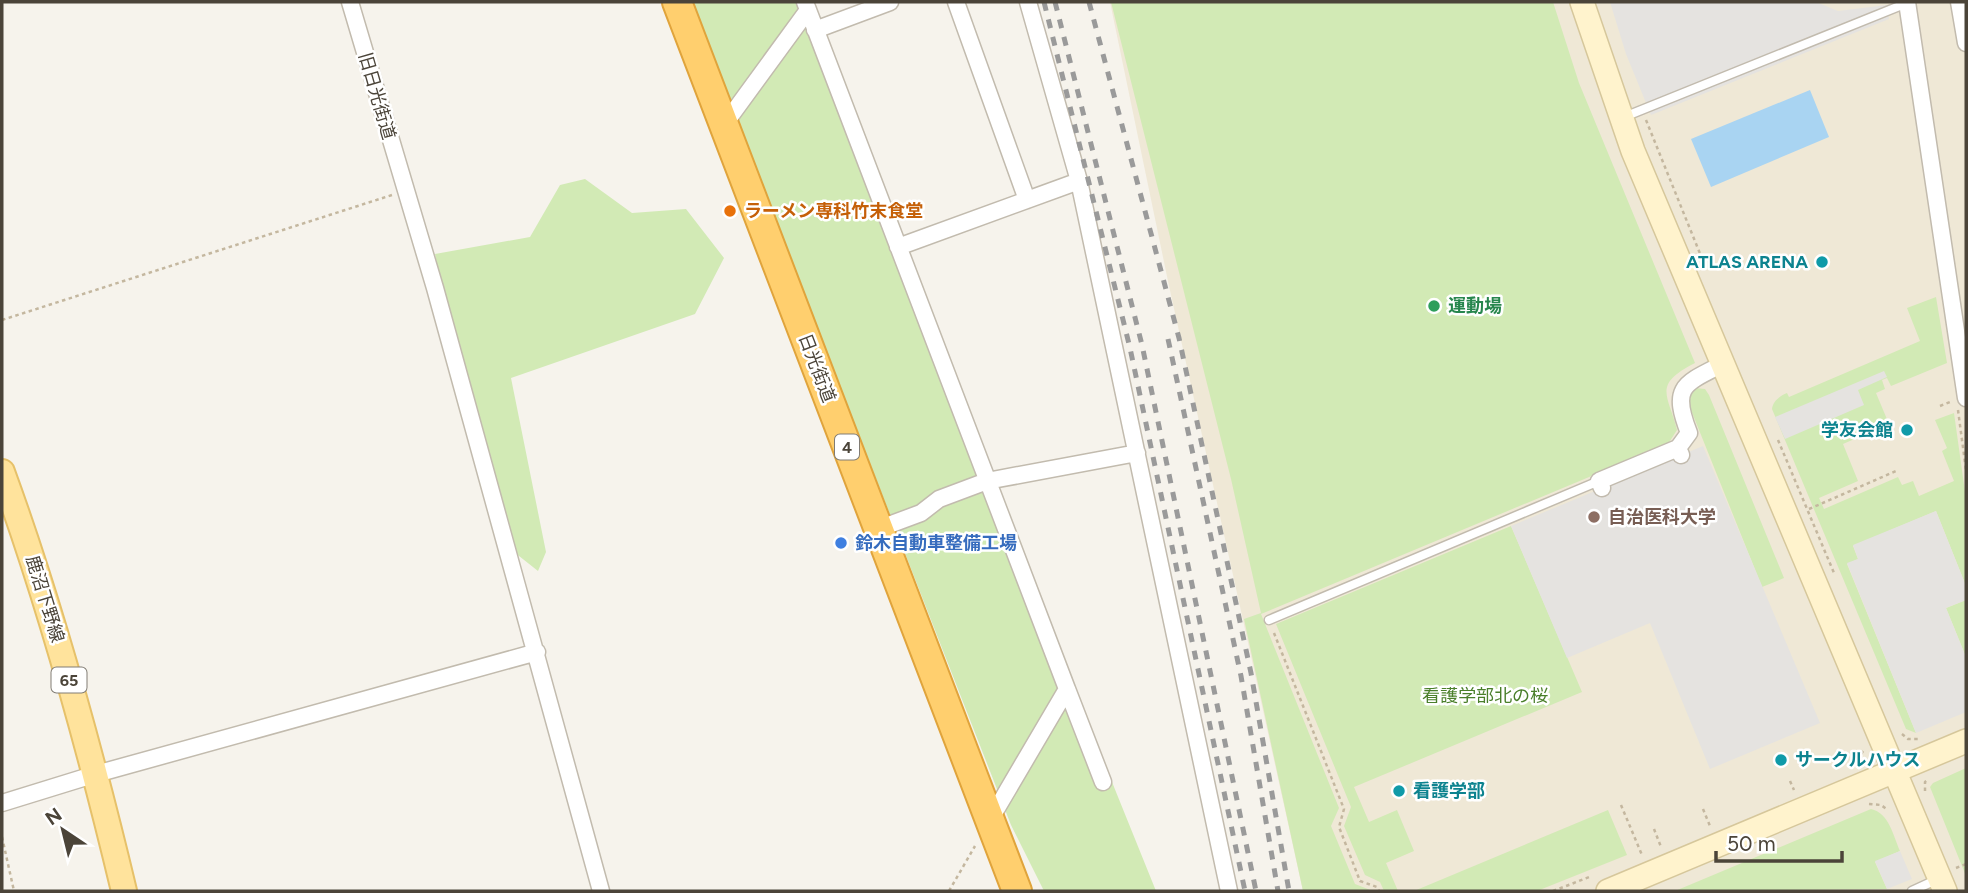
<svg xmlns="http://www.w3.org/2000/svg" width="1968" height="893" font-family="Figtree,'Noto Sans JP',sans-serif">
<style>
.education{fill:#efe8d6}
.green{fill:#d2eab5}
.parking{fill:#e5e3e0}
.water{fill:#a9d4f2}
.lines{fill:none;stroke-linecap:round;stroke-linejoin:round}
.lane-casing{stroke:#c2bbae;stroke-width:11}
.street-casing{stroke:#c2bbae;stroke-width:19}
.secondary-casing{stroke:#d6c79b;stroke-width:26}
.primary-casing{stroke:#e6c16a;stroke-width:28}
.highway-casing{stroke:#e0a43c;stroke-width:32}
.path{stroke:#c4b79f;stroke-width:2.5;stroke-dasharray:3.5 3.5;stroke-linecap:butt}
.lane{stroke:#fff;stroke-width:8}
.street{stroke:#fff;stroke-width:16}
.secondary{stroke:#fff3cd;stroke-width:23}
.primary{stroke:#ffe39c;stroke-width:24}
.highway{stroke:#ffcf6e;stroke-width:28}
.rail{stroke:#9a9a9a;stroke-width:5;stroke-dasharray:9 9;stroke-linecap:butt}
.food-dot{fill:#e8710a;stroke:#fff;stroke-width:2.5}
.culture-dot{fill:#0f9aa8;stroke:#fff;stroke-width:2.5}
.leisure-dot{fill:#2e9e5b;stroke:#fff;stroke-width:2.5}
.education-dot{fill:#8d6e63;stroke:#fff;stroke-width:2.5}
.shop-dot{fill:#3f7fe0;stroke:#fff;stroke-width:2.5}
.labels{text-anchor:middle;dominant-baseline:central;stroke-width:5;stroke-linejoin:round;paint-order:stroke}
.shield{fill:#fff;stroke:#817c74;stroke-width:2}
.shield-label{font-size:16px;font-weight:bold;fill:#4b4439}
.street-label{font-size:18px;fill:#4b4439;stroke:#fff}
.food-label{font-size:18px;font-weight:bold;fill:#c56008;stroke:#fff;text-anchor:start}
.culture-label{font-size:18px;font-weight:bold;fill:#0d838f;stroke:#fff;text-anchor:end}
.leisure-label{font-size:18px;font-weight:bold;fill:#27864d;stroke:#fff;text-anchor:start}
.education-label{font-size:18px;font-weight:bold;fill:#785e54;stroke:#fff;text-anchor:start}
.shop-label{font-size:18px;font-weight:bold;fill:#366cbe;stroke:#fff;text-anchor:start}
.park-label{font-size:18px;fill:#4a7f2a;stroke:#fff}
</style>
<rect width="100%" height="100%" fill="#f6f3ec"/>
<!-- education -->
<path class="education" d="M 1110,2 L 1966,2 L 1966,891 L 1303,891 L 1169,286 Z"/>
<!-- green -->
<path class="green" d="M 690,2 L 797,2 L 1156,891 L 1044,891 L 1011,825 Z
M 1111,2 L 1553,2 L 1579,83 L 1695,363 C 1652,385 1668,394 1677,430 L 1668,444 L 1261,614 L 1339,808 L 1331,826 L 1355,884 L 1373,891 L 1303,891 L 1244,619 L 1261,613 L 1231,479 Z
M 585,179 L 632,213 L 686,209 L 724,258 L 695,314 L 511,378 L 546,552 L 538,571 L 514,552 L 447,314 L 435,254 L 530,237 L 560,185 Z
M 1936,297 L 1947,363 L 1891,386 L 1887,378 L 1882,380 L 1885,389 L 1876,393 L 1889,424 L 1843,444 L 1858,481 L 1819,498 L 1824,509 L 1898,477 L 1902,485 L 1913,481 L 1919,496 L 1954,481 L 1942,451 L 1947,448 L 1935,420 L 1954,413 L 1966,499 L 1966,586 L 1936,511 L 1853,546 L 1858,559 L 1847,564 L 1916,733 L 1906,729 L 1772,409 C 1773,401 1780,396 1787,393 L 1789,397 L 1920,341 L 1907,308 Z
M 1695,388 L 1705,389 L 1709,395 L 1784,578 L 1762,587 L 1689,405 L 1688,395 Z
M 1511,526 L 1582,692 L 1354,787 L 1369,822 L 1397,810 L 1414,851 L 1386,863 L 1398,891 L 1384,891 L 1380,882 L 1365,875 L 1344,826 L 1351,807 L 1276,624 Z
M 1966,600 L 1966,657 L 1946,608 Z
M 1966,768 L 1966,876 L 1930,787 L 1933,783 Z
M 1871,809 C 1889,813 1893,835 1900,851 L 1875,862 L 1887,889 L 1675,891 Z
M 1608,810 L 1627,855 L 1537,891 L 1414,891 Z"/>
<!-- parking -->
<path class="parking" d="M 1610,2 L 1816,2 L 1838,11 L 1887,5 L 1889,19 L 1651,115 L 1626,54 Z
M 1884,371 L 1887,377 L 1858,390 L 1864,405 L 1785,439 L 1775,417 Z
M 1703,446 L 1820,723 L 1710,769 L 1650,623 L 1567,658 L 1511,526 Z
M 1936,511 L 1966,586 L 1966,600 L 1946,608 L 1966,657 L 1966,712 L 1916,733 L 1847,563 L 1858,559 L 1853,545 Z
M 1900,851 L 1912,879 L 1887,889 L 1875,861 Z"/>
<!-- water -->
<path class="water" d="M 1810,90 L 1829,137 L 1711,187 L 1691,139 Z"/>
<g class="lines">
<defs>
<path id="lane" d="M 1624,117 L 1907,3
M 1269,620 L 1599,481
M 1912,891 L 1938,879"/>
<path id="street" d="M 350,2 L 435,288 L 601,891
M 805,2 L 1067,689 L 990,820
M 956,2 L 1027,200
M 1028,2 L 1079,181 L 1229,891
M 1907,2 L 1966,398
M 1959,2 L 1966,43
M 815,30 L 890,2
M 724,125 L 808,10
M 898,247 L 1079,181
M 1681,455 L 1678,448 L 1689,433 C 1671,387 1683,384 1723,364
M 1602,488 L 1599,481 L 1678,448
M 878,529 L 921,513 L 939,499 L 987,481 L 1137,453
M 1067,689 L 1103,782
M 2,803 L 96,774 L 537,652"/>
<path id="secondary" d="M 1582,2 L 1633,151 L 1945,891
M 1608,891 L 1966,741"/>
<path id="primary" d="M 2,472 C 52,609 90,749 124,891"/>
<path id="highway" d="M 677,2 L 1017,891"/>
</defs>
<!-- lane casing -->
<use href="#lane" class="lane-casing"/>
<!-- street casing -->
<use href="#street" class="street-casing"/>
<!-- secondary casing -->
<use href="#secondary" class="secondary-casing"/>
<!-- primary casing -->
<use href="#primary" class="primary-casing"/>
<!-- highway casing -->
<use href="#highway" class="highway-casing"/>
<!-- path -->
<path class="path" d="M 1646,120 L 1705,266
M 2,320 L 392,195
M 1940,406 L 1950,402
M 1958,410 L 1966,470
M 1778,440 L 1834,573
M 1809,509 L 1896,471
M 1274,633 L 1344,809 L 1339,827 L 1360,881 L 1377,887 L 1379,891
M 1902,734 L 1908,739 L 1918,739
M 1854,766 L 1863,751
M 1790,781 L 1794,790
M 1925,791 L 1925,782 L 1929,779
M 1869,804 L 1881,805 L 1888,810
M 1621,805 L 1642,855
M 1703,809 L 1710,826
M 1654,829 L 1661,847
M 2,837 L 14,891
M 1956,868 L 1966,864
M 949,891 L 975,846
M 1553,891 L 1592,876"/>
<!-- lane -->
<use href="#lane" class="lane"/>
<!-- street -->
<use href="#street" class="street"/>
<!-- secondary -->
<use href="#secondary" class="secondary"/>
<!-- primary -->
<use href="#primary" class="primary"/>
<!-- highway -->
<use href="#highway" class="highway"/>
<!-- rail -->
<path class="rail" d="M 1044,2 L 1130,348 L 1245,891
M 1055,2 L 1142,345 L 1256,891
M 1089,2 L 1179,338 L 1251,673 L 1289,891
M 1168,339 L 1241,676 L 1278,891"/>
</g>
<!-- markers -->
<circle class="food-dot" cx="730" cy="211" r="7"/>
<g class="culture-dot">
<circle cx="1822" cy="262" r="7"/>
<circle cx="1907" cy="430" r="7"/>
<circle cx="1781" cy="760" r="7"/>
<circle cx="1399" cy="791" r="7"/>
</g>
<circle class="leisure-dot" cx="1434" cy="306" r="7"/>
<circle class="education-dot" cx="1594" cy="517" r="7"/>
<circle class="shop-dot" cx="841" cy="543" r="7"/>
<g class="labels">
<!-- shield labels -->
<g class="shield">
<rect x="835" y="434.5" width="24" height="25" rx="5"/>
<rect x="51.5" y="667.5" width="35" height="25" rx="5"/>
</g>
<g class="shield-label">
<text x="847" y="447">4</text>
<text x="69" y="680">65</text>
</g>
<!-- street labels -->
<g class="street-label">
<text transform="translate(377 96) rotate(74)">旧日光街道</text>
<text transform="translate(817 368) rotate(69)">日光街道</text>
<text transform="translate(45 599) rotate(73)">鹿沼下野線</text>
</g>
<!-- food labels -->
<g class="food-label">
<text x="744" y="211">ラーメン専科竹末食堂</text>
</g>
<!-- culture labels -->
<g class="culture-label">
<text x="1808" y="262">ATLAS ARENA</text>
<text x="1893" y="430">学友会館</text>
<text x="1795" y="760" text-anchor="start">サークルハウス</text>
<text x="1413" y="791" text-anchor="start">看護学部</text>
</g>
<!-- leisure labels -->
<g class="leisure-label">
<text x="1448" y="306">運動場</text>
</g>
<!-- education labels -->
<g class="education-label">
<text x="1608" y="517">自治医科大学</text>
</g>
<!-- shop labels -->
<g class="shop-label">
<text x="855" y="543">鈴木自動車整備工場</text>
</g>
<!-- park labels -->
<g class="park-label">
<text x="1485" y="696">看護学部北の桜</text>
</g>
</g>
<!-- border -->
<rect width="1968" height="893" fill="none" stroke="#4b4439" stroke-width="7"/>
<!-- north arrow -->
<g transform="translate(63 830) rotate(325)" stroke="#ffffff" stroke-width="5" paint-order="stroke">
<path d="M0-5L12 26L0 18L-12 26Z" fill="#4b4439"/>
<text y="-10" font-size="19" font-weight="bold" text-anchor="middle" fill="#4b4439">N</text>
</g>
<!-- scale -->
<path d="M1716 851v10h126v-10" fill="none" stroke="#4b4439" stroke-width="3.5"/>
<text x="1727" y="851" font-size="21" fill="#4b4439" stroke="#ffffff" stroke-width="5" paint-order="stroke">50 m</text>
</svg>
